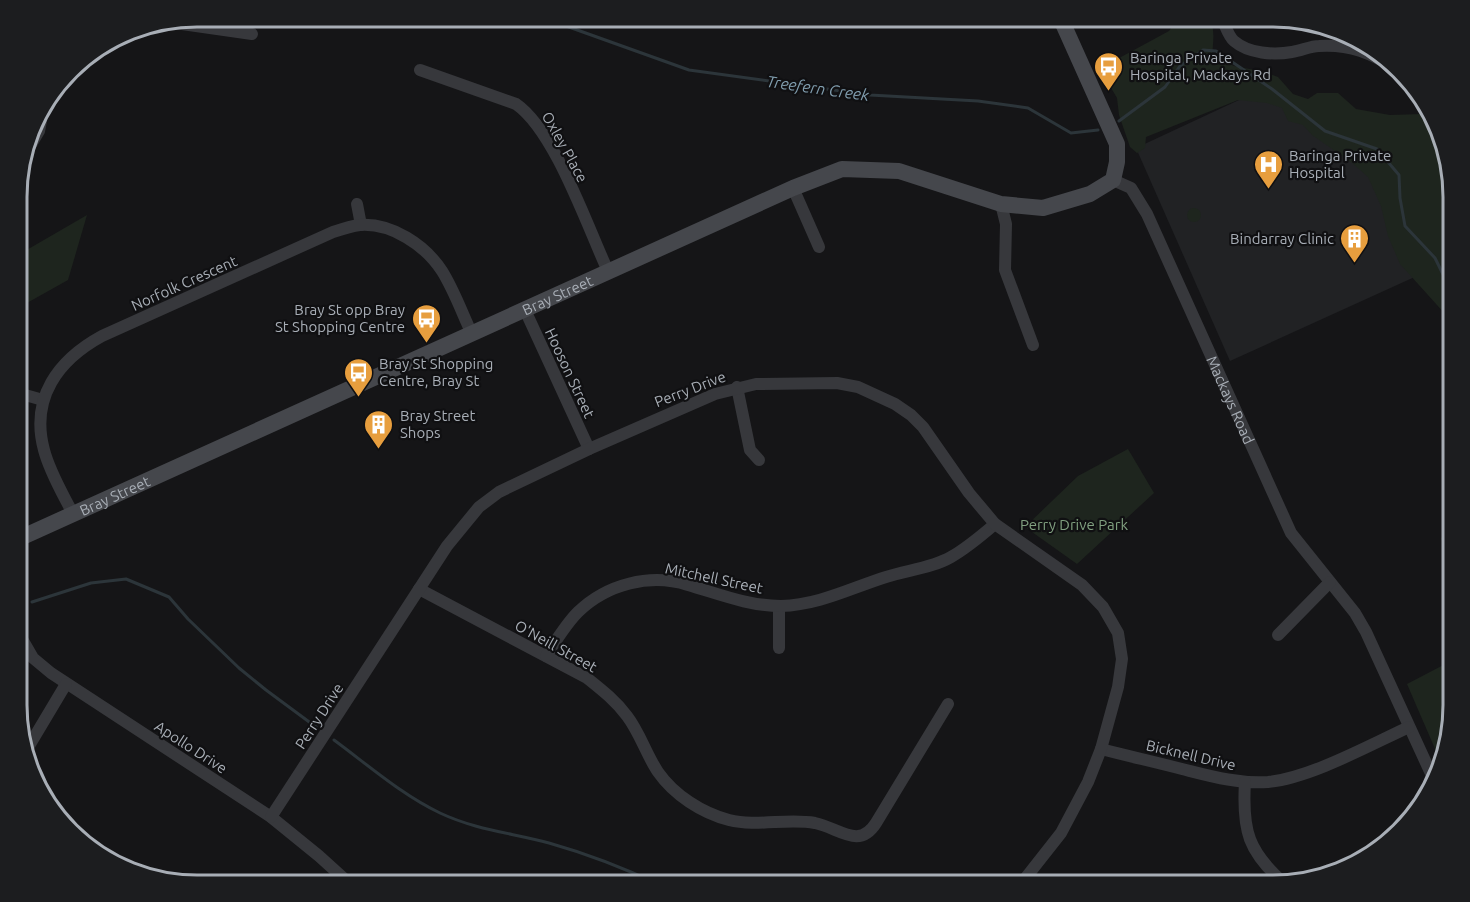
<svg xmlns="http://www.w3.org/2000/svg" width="1470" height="902" font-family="Ubuntu,sans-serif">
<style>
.built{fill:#212224}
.green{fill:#1e251e}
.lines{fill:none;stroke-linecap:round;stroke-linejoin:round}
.stream{stroke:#2c353a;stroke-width:3}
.street{stroke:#37383c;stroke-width:12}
.secondary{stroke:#45474c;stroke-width:16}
.labels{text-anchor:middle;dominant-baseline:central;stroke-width:4.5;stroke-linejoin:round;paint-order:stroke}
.poi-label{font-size:15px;fill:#a8aeb6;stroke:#101012;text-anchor:start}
.street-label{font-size:15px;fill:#a8aeb6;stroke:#101012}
.park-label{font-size:15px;fill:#81a080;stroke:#101012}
.water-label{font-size:16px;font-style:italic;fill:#819eaf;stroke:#101012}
.rim{fill:none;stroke:#a8aeb6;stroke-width:3}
</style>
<rect width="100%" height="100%" fill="#151517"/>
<!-- built -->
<path class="built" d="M 1269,86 L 1364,148 L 1419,275 L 1230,361 L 1136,148 Z"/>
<!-- green -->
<path class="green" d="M 1179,17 L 1208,17 C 1216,26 1213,44 1212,56 L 1234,66 L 1265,72 L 1278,77 L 1293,94 L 1308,99 L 1317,93 L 1338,93 L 1356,109 L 1390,115 L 1422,114 C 1427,122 1434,129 1438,137 C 1460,177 1453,273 1453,320 L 1446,315 L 1400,264 L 1388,236 L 1381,206 L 1368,177 L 1351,162 L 1312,135 L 1303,125 L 1288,121 L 1282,108 L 1267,103 L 1238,100 L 1146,137 L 1145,148 L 1137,153 L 1130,147 L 1119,115 L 1117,98 L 1107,81 L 1110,63 L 1169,31 Z
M1187 215a7 7 0 1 1 14 0a7 7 0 1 1-14 0Z
M 87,215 L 68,280 L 18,308 L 18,255 Z
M 1128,449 L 1154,493 L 1077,564 L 1025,527 L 1078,476 Z
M 1453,533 L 1453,581 L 1441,538 Z
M 1453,660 L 1453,717 L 1439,758 L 1407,684 Z"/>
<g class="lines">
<!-- stream -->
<path class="stream" d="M 541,17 L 689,70 L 870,95 L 978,101 L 1028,108 L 1071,133 L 1098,130
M 1119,121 L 1165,87 L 1180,66 L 1203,50 L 1216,51 L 1272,89 L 1325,131 L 1377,149 L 1399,175 L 1400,198 L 1405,226 L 1435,258 L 1453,295
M 32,602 L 91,583 L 126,579 L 169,597 L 188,619 L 239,668 L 266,690 L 316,727
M 334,740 C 368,765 402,795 440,813 C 476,830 512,833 549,843 C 588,854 624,868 660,885"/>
<!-- street -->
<g class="street">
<path d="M 928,17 L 948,17"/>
<path d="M 1221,17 C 1225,24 1228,36 1234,41 C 1249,54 1274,55 1292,52 C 1301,51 1310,46 1319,46 C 1347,44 1376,53 1397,72"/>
<path d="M 168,22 L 252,34"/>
<path d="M 420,70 L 516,104 C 555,131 587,226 608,271"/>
<path d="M 23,158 L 39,131 L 44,105"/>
<path id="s1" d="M 1113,180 L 1131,188 L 1147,214 L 1291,533 L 1355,613 L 1366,632 L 1433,778"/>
<path d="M 793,188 L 819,247"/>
<path d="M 357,204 L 361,225"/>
<path d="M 1001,204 L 1006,224 L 1005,270 L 1033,345"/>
<path d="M 525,310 L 589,449"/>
<path d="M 737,387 L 750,450 L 759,460"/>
<path d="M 18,393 L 43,400"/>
<path d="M 73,514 C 63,494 50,473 44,450 C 30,398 58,360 102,336 L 333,232 C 342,229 351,226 360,225 C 392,223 425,245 442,271 C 454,290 462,313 472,334"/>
<path d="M 419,589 L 587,678 C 602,690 616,701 627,716 C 640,733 646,754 658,772 C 674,795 702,813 729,820 C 757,827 787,818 815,823 C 839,828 859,850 876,823 L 948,704"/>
<path d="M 779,606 L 779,648"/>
<path d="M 18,632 L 33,658 L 51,673 L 271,817 L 319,856 L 351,885"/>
<path d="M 1278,635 L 1330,582"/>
<path d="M 546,656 C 556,641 565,625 578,612 C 607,584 650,573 688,585 C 719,594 749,606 781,606 C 819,605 851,588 886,577 C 908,570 932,568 951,557 C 967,548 981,536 995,524"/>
<path d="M 1101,749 C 1128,756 1155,762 1182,769 C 1210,776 1238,784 1268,782 C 1310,778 1370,745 1409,727"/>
<path d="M 26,751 L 66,684"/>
<path d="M 1245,782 C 1242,831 1248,852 1286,885"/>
<path d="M 271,817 L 447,546 L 479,507 L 499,492 L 589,449 L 715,394 L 756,384 L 837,383 L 858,387 L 895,404 L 911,415 L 923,427 L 969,493 L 995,524 L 1082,585 L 1103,607 L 1118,633 L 1122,659 L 1118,687 L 1101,749 L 1088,782 L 1061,833 L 1020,885"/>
</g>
<!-- secondary -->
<path class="secondary" id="s2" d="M 18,539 L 793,188 L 842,169 L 899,171 L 1001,204 L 1043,208 L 1090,194 L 1113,180 L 1117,162 L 1117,144 L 1060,17"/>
</g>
<!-- icons -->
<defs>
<symbol id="bus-pin" viewBox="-11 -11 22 30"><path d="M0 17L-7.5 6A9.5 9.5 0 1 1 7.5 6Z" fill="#e79e3e" stroke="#101012"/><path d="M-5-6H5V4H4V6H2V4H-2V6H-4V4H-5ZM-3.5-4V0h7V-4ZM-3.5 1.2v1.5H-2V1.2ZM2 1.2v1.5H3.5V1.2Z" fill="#fff"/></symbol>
<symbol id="hospital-pin" viewBox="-11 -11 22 30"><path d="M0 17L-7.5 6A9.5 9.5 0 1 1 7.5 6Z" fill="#e79e3e" stroke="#101012"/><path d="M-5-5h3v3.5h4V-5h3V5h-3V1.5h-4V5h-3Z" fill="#fff"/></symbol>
<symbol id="building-pin" viewBox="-11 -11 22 30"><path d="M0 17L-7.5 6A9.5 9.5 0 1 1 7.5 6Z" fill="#e79e3e" stroke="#101012"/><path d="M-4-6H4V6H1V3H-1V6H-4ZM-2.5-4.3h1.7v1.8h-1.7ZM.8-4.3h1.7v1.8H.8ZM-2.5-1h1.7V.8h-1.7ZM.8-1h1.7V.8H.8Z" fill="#fff"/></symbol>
</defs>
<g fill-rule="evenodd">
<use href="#bus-pin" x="1092" y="50" width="33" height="45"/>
<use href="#hospital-pin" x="1252" y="148" width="33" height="45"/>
<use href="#building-pin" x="1338" y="222" width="33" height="45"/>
<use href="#bus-pin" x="410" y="302" width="33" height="45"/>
<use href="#bus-pin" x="342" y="356" width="33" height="45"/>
<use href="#building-pin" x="362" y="408" width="33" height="45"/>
</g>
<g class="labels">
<!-- poi labels -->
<g class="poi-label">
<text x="1130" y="57">Baringa Private<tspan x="1130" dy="17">Hospital, Mackays Rd</tspan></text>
<text x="1289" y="155">Baringa Private<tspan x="1289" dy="17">Hospital</tspan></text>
<text x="1334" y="238" text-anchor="end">Bindarray Clinic</text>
<text x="405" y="309" text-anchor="end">Bray St opp Bray<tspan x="405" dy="17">St Shopping Centre</tspan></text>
<text x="379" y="363">Bray St Shopping<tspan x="379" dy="17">Centre, Bray St</tspan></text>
<text x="400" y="415">Bray Street<tspan x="400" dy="17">Shops</tspan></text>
</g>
<!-- street labels -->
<g class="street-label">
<text transform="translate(565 147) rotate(61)">Oxley Place</text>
<text transform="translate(184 283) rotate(-24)">Norfolk Crescent</text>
<text stroke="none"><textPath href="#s2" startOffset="592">Bray Street</textPath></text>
<text transform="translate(570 373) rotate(65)">Hooson Street</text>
<text transform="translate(690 389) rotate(-21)">Perry Drive</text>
<text stroke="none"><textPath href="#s1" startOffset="254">Mackays Road</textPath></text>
<text stroke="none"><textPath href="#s2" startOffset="106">Bray Street</textPath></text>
<text transform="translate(714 578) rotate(12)">Mitchell Street</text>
<text transform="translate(556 646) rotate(29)">O'Neill Street</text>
<text transform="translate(319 716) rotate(-57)">Perry Drive</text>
<text transform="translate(191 747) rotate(33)">Apollo Drive</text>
<text transform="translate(1191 755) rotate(13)">Bicknell Drive</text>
</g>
<!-- park labels -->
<g class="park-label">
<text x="1074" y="524">Perry Drive Park</text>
</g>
<!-- water labels -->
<g class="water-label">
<text transform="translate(818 88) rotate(8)">Treefern Creek</text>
</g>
</g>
<!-- crop -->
<path d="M0 0H1470V902H0ZM197 27H1273A170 170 0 0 1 1443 197V705A170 170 0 0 1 1273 875H197A170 170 0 0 1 27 705V197A170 170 0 0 1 197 27Z" fill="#1c1d1f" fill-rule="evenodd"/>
<path class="rim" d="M197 27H1273A170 170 0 0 1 1443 197V705A170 170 0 0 1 1273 875H197A170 170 0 0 1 27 705V197A170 170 0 0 1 197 27Z"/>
</svg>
